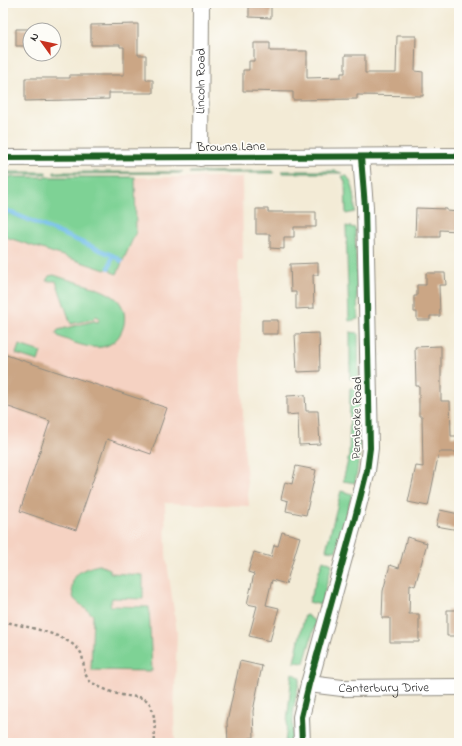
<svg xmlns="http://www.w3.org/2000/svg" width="462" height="746" font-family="'Indie Flower',sans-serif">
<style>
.built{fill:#f5d2c2}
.green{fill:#7ed295;stroke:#547e60}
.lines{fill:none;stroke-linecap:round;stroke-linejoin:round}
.stream{stroke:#71beeb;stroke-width:4.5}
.building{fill:#cba685}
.minor-casing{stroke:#8f8b80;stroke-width:18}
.path{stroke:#8f8b80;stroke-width:2.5;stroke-dasharray:3 3;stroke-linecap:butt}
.minor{stroke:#fff;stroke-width:16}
.cycleway-casing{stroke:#fdfcf7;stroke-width:8}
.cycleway{stroke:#1b5e20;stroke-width:6}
.labels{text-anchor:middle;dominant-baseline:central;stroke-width:3.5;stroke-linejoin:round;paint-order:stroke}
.street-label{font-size:13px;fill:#2b2b2b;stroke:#fdfcf7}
</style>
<rect width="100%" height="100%" fill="#fdfcf7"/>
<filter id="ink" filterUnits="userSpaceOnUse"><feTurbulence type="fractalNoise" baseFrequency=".025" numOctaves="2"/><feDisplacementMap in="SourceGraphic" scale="8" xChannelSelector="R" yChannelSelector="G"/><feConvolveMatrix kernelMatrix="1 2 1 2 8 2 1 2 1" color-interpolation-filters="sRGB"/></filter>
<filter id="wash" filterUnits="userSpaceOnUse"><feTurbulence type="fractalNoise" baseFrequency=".012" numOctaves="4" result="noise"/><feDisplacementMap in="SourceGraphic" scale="16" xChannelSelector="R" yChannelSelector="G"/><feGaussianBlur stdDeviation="0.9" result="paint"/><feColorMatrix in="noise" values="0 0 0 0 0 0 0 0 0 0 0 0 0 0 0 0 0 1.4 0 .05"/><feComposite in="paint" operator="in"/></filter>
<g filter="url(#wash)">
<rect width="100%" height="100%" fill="#f3ebd6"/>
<!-- built -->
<path class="built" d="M 242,177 L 243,260 L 238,260 L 244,445 L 249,506 L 165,503 L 166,555 L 177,632 L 174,715 L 175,743 L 3,743 L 3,178 Z"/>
<!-- green -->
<path class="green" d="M 273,171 L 274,173 L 190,173 L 191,172 Z
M 281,171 L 336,171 L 342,173 L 282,173 Z
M 3,172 L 46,172 L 46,174 L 3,174 Z
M 54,172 L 183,172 L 182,173 L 54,174 Z
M 342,176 L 347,176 C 355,187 355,199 355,212 L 346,214 L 345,182 Z
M 3,177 L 135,177 L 136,232 L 117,274 L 111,272 L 110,267 L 114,257 L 120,263 L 122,259 L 3,208 Z
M 3,211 L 112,256 L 108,268 L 105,270 L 3,236 Z
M 346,226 L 355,228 L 358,319 L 349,321 Z
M 54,275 C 72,282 99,286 114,297 C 133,310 125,343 102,347 C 88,349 71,342 58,336 L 56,333 L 58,330 L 94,321 L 98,322 L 100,318 L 96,316 L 93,319 L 71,324 L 56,281 L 46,281 L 49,276 Z
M 350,332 L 358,333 L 359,377 L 350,379 Z
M 19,345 L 41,352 L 38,361 L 16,354 Z
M 350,388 L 359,389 C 362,420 361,453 355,483 L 343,481 L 349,456 Z
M 341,491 L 352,494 L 336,551 L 326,550 Z
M 323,560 L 332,564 L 321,605 L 309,602 Z
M 99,565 L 110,569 L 110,573 L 143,575 L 143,599 L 112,598 L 110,606 L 149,607 L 152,671 L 91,670 L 93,615 L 74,599 C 67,576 80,569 99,565 Z
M 305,614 L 316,622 L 304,663 L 294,662 Z
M 292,673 L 300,678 L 294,707 L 292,743 L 285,743 Z"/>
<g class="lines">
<!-- stream -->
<path class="stream" d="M 3,209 L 114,256 L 121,261
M 109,268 L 112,257"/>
</g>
<g id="blocks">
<!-- building -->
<path class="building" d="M 249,3 L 271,3 L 271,18 L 249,17 Z
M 138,24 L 138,55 L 146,55 L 146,80 L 153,80 L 153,93 L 109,93 L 109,99 L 25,101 L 25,78 L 70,78 L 70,75 L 124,75 L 124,47 L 120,47 L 120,45 L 91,45 L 91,25 Z
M 16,29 L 30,29 L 30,46 L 16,46 Z
M 397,36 L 416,36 L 415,71 L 423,72 L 423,96 L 357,95 L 357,99 L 293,100 L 293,92 L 243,91 L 243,70 L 249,70 L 249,61 L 254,61 L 254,43 L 270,43 L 270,51 L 307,51 L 307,78 L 341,77 L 341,73 L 345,73 L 345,55 L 365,55 L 365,73 L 396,73 Z
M 416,208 L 447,209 L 447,211 L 459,212 L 459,231 L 440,230 L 440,237 L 415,237 Z
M 256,209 L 268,209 L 268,212 L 316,212 L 316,227 L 294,227 L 294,237 L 284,237 L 284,249 L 270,248 L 270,234 L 256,234 Z
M 318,263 L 318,275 L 313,275 L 314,308 L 296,309 L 296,292 L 291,292 L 290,264 Z
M 426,273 L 445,273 L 446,285 L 439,285 L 440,316 L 430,316 L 430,320 L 417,320 L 417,312 L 414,312 L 414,296 L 417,296 L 417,285 L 426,285 Z
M 262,320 L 278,320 L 278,334 L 262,334 Z
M 319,333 L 320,371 L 297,372 L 295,334 Z
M 441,346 L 441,401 L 450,401 L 451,436 L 458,436 L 458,452 L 439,452 L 428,506 L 408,502 L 416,466 L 423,467 L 422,416 L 419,416 L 419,386 L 416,386 L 415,347 Z
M 3,354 L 167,408 L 151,454 L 107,439 L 76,530 L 20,511 L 50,421 L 3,405 Z
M 305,395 L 306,411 L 318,411 L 320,444 L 299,445 L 298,414 L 287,415 L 287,396 Z
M 296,466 L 316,470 L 306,515 L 286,511 L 288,501 L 281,499 L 285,482 L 292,484 Z
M 440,510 L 459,514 L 459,530 L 436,526 Z
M 282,532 L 300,537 L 286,584 L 272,580 L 266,605 L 279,608 L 270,641 L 249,636 L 257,606 L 247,604 L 254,574 L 248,572 L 254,552 L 271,557 L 274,545 L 278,546 Z
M 407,537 L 427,543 L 415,586 L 410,584 L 409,614 L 419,614 L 419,642 L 390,642 L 390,618 L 382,618 L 383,591 L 390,565 L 399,568 Z
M 447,610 L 459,610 L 459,636 L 447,636 Z
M 240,661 L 262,666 L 253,711 L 254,737 L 250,738 L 250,743 L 228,743 L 227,722 Z"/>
</g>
</g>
<g filter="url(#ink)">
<use href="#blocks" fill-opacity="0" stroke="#8f8b80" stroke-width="1"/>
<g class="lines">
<defs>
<g id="minor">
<path d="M 3,158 L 459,156"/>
<path id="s1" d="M 200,158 L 201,3"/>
<path id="s2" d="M 309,684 L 342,688 L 459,687"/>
<path d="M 302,743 L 301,717 L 309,684 L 355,518 L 367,471 L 370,448 L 365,207 L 361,157"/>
</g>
</defs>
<!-- minor casing -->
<use href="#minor" class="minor-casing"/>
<!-- path -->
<path class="path" d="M 3,621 C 24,627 69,633 81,653 C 85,662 82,675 91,682 C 98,687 112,693 122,695 C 134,698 148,694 152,709 C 156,720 154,732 155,743"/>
<!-- minor -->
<use href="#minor" class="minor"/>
<defs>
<path id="cycleway" d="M 3,158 L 459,156
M 302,743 L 301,717 L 309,684 L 355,518 L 367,471 L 370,448 L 365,207 L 361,157"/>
</defs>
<!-- cycleway casing -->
<use href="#cycleway" class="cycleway-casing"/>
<!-- cycleway -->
<use href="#cycleway" class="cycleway"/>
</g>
</g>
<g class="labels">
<!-- street labels -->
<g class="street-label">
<text stroke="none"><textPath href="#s1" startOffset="77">Lincoln Road</textPath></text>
<text transform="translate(231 147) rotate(-1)">Browns Lane</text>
<text transform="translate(357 418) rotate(-89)">Pembroke Road</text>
<text stroke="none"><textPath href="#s2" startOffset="75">Canterbury Drive</textPath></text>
</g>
</g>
<!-- margin -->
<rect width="462" height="746" fill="none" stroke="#fdfcf7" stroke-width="16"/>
<!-- north arrow -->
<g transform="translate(42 42) rotate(303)"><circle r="19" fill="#fdfcf7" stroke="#a9a8a5"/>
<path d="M0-3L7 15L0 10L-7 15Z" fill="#c8321e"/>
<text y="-6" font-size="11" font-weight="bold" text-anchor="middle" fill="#2b2b2b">N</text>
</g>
</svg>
